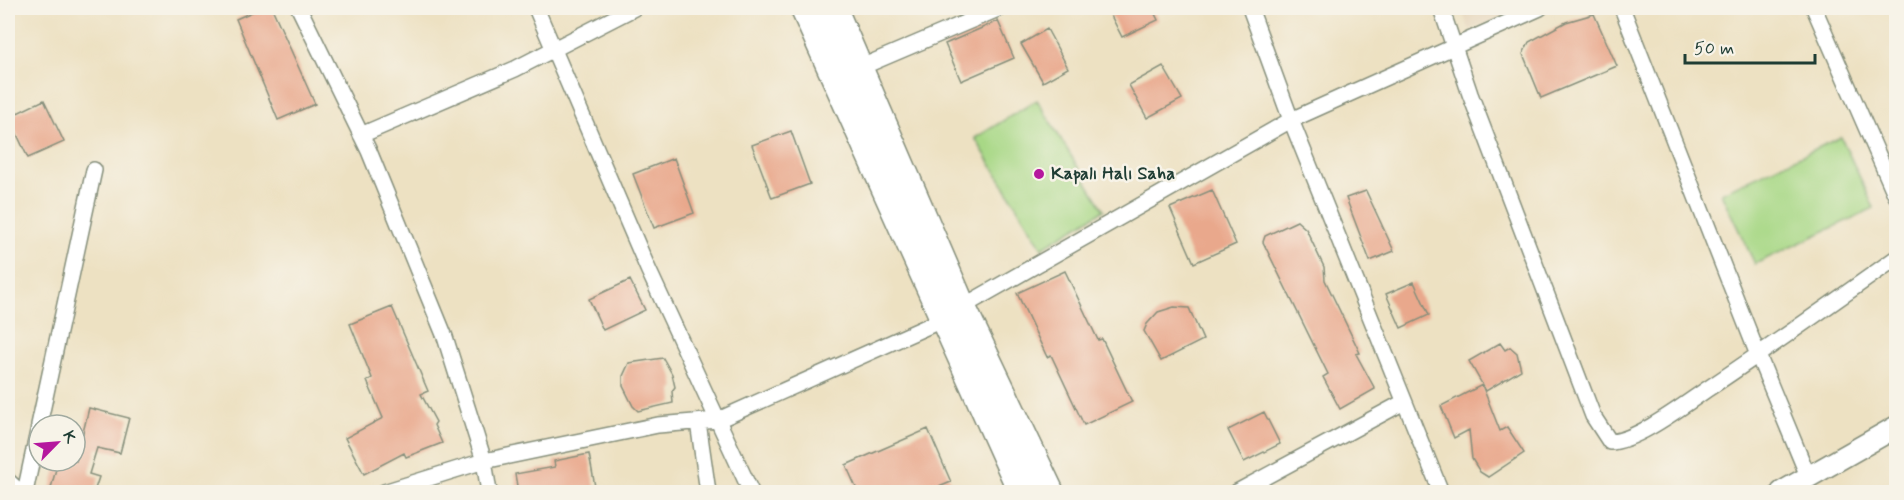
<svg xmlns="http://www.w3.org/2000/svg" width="1904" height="500" font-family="Mynerve,sans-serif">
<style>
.built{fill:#e4d2b5}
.green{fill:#a8d886;stroke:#648a5d;stroke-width:1.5}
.building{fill:#e9a88c}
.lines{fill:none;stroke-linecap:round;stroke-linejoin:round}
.street-casing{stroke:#868f7b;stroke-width:18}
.secondary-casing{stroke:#868f7b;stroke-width:24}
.highway-casing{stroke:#868f7b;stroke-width:30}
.street{stroke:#fff;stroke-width:15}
.secondary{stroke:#fff;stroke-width:21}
.highway{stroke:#fff;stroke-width:27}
.poi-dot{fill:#b5179e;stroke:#f7f3e8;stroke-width:2}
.labels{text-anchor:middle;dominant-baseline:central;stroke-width:5;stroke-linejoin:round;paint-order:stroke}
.poi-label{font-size:18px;font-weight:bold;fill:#1f3d34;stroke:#f7f3e8;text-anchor:start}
</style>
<rect width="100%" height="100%" fill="#f7f3e8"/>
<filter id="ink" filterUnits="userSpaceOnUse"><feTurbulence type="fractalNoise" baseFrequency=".0167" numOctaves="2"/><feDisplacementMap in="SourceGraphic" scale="12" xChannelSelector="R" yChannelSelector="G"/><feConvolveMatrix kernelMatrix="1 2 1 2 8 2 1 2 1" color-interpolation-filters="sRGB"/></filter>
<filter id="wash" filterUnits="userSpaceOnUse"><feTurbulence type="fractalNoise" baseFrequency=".008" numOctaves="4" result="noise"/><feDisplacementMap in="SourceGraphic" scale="24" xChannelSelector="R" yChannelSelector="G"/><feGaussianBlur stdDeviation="1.35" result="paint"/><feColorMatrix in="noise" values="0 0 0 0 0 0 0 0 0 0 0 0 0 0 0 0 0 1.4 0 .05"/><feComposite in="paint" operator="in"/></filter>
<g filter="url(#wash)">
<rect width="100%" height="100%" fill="#ede1c2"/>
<!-- built -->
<path class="built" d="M 1460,8 L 1525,8 L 1470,30 Z"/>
<!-- green -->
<path class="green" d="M 1037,100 L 1104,210 L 1042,248 L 975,138 Z
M 1841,137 L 1874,208 L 1755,264 L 1721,193 Z"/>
<g id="blocks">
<!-- building -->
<path class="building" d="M 261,8 L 272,8 L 315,104 L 278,120 L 236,19 Z
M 1107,8 L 1152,8 L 1158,20 L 1122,37 Z
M 1594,14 L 1617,66 L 1541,98 L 1523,54 L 1529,42 L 1566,22 Z
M 998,21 L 1014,58 L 961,81 L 945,44 Z
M 1047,29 L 1068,68 L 1043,82 L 1021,44 Z
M 1163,66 L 1182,99 L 1147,118 L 1129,85 Z
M 44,100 L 64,142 L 28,158 L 9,117 Z
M 791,131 L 810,184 L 772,198 L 752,145 Z
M 674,158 L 694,213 L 654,228 L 633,174 Z
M 1212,190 L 1236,244 L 1194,263 L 1170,208 Z
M 1366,191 L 1394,251 L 1370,261 L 1346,198 Z
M 1297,221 L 1306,229 L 1324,267 L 1325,280 L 1360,353 L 1356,354 L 1375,389 L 1340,409 L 1323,377 L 1328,374 L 1263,242 L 1265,236 Z
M 1065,271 L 1098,340 L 1102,339 L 1132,402 L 1084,425 L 1051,355 L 1047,357 L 1017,293 Z
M 630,280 L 645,310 L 603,330 L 589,299 Z
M 1414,282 L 1429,315 L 1401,328 L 1386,294 Z
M 392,307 L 428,391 L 421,394 L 436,422 L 434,425 L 442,443 L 406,457 L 404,453 L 364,474 L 345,438 L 383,418 L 367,381 L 372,378 L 350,324 Z
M 1174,307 L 1189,308 L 1203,340 L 1161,361 L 1144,331 L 1147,324 L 1158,312 Z
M 1500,343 L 1505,350 L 1510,347 L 1517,353 L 1521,370 L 1486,391 L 1469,361 Z
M 663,358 L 672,374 L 675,387 L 672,391 L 673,403 L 638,411 L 633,406 L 623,386 L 623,376 L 629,363 Z
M 1482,385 L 1500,431 L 1507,427 L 1524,453 L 1488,477 L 1480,472 L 1472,459 L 1469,430 L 1454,438 L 1441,406 Z
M 89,408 L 129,418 L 120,453 L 97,448 L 89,474 L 99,477 L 94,492 L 50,492 L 58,461 L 76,461 Z
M 1264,412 L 1280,444 L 1244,462 L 1228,430 Z
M 928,429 L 951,482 L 927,492 L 858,492 L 846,465 Z
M 589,454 L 596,492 L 518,492 L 515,474 L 555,467 L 554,461 Z"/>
</g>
</g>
<g filter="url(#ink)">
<use href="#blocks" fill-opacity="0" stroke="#868f7b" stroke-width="1.5"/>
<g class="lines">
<defs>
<path id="street" d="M 299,8 L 369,151 L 445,337 L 484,461 L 489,492
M 536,8 L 648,269 L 751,492
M 1250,8 L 1291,120 L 1441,492
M 1441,8 L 1470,94 L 1593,416 L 1610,442 C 1637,441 1685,404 1709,388 C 1772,346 1834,302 1896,258
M 1622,8 L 1758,355 L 1808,476
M 1814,8 L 1896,196
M 859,68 L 1000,8
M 361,135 L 515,69 L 634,8
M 962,307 L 1291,120 L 1540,8
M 698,422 L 708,492
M 39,425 L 94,170
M 8,481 L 20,492
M 25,492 L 39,427
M 384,492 L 484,461 L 658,425 L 718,420 L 944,319
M 1237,492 L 1404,402"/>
<path id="secondary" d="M 1782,492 L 1896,427"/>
<path id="highway" d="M 804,8 L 1022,492
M 833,8 L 962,307 L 1050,492"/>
</defs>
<!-- street casing -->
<use href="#street" class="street-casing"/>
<!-- secondary casing -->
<use href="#secondary" class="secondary-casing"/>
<!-- highway casing -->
<use href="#highway" class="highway-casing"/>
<!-- street -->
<use href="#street" class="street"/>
<!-- secondary -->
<use href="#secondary" class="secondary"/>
<!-- highway -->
<use href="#highway" class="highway"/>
</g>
</g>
<!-- markers -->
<circle class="poi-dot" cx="1039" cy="174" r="6"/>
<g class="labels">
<!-- poi labels -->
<g class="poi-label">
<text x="1051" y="174">Kapalı Halı Saha</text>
</g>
</g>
<!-- margin -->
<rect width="1904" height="500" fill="none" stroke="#f7f3e8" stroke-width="30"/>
<!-- north arrow -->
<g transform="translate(57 443) rotate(65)"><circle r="28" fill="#f7f3e8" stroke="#a1aaa0" stroke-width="1.5"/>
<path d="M0-4.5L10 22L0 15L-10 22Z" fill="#b5179e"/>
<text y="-9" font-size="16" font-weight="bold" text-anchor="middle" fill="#1f3d34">K</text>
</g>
<!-- scale -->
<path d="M1685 54v9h130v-9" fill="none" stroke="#1f3d34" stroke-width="3"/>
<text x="1694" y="54" font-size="18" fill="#1f3d34" stroke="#f7f3e8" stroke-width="4.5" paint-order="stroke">50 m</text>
</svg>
